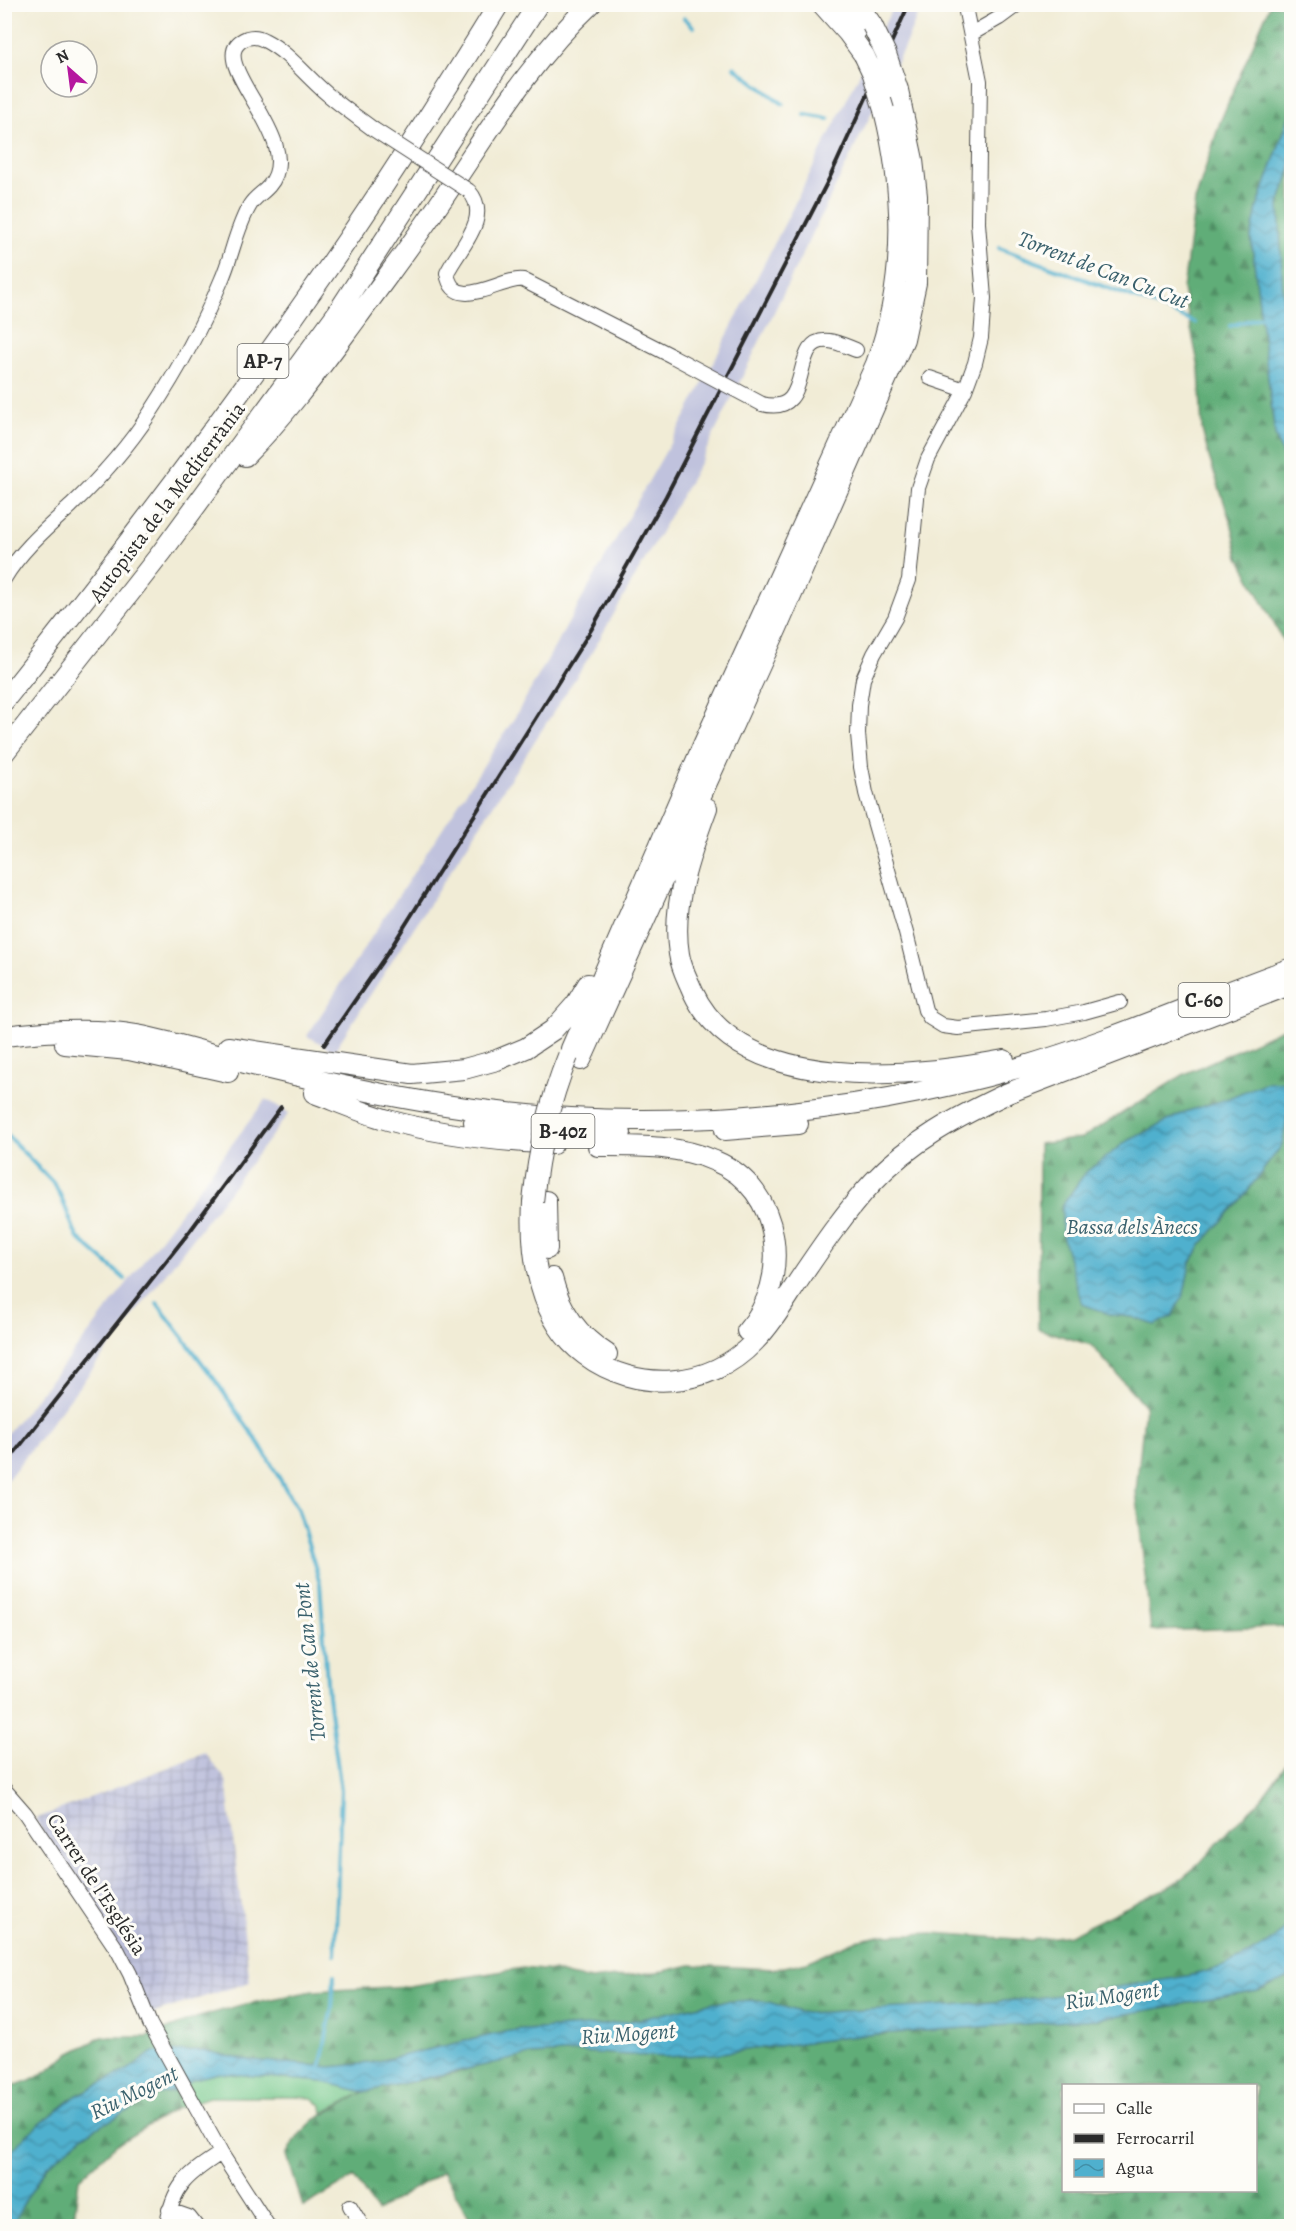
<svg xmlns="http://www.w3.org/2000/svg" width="1296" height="2231" font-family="Alegreya,serif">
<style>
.industrial{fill:url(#industrial-grid)}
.railway{fill:#c0c2dd}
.grass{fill:#76c98c;stroke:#507a5c;stroke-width:1.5}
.forest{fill:url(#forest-firs);stroke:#466c52;stroke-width:1.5;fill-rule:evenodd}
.water{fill:url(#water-waves);stroke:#3d6e7c;stroke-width:1.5}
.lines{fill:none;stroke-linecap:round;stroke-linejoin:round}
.stream{stroke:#4fb0ce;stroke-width:4}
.minor-casing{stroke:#494845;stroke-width:16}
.highway-casing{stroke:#494845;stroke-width:22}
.minor{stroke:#fff;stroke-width:14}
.highway{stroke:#fff;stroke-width:20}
.rail{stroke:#2b2b2b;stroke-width:4}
.minor-bridge-casing{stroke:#494845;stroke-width:16;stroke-linecap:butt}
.highway-bridge-casing{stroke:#494845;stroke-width:22;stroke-linecap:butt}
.minor-bridge{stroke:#fff;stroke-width:14}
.highway-bridge{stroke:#fff;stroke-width:20}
.labels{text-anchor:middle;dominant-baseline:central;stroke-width:6;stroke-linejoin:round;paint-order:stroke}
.shield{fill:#fdfcf7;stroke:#6a6a68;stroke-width:1.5}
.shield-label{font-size:20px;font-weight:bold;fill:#2b2b2b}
.street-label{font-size:21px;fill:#2b2b2b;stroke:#fdfcf7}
.water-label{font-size:22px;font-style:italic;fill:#39606c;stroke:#fdfcf7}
</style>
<defs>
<pattern id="industrial-grid" width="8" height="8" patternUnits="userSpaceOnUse" patternTransform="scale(1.5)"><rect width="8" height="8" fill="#c0c2dd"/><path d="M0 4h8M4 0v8" fill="none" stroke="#a5a7be"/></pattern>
<pattern id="forest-firs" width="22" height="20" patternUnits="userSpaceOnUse" patternTransform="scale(1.5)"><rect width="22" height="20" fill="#60ad78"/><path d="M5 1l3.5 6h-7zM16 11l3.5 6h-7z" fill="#4f8d63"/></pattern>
<pattern id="water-waves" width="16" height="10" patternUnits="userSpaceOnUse" patternTransform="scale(1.5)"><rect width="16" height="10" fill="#4fb0ce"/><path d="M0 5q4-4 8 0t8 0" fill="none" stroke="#428fa7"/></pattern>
</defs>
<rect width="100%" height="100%" fill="#fdfcf7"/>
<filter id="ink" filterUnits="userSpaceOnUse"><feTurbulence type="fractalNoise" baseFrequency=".0167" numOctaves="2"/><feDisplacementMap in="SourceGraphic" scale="12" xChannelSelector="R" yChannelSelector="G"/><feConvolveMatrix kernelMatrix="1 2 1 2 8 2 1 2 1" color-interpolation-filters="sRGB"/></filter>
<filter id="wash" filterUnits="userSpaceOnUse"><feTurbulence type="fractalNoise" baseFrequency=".008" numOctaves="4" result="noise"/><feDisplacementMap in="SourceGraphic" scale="24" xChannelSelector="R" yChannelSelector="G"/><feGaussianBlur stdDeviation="1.35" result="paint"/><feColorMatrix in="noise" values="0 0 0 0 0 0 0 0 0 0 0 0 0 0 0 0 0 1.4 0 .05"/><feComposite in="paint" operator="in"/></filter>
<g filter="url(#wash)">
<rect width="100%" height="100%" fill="#f1ecd6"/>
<!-- industrial -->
<path class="industrial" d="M 205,1753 L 226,1780 L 250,1982 L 151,2014 L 35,1819 Z"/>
<!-- railway -->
<path class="railway" d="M 894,5 L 922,5 L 904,47 L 699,465 L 591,654 L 334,1051 L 307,1036 L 515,717 L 689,410 L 786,221 Z
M 266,1099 L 289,1113 L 5,1483 L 5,1436 L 90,1332 Z"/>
<!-- grass -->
<path class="grass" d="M 219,2073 L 323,2082 L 364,2092 L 323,2113 L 322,2106 L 312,2098 L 292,2097 L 209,2097 L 175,2109 L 177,2091 L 194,2079 Z"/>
<!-- forest -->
<path class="forest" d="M 1270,5 L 1291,5 L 1291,111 L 1257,208 L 1251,237 L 1275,435 L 1291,480 L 1291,656 L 1239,557 L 1232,526 L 1209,457 L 1202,430 L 1199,368 L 1183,289 L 1195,201 L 1220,122 Z
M 1291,168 L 1291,360 L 1283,299 L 1279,204 Z
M 1291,1025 L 1291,1627 L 1151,1631 L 1136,1491 L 1145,1406 L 1091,1345 L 1038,1329 L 1039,1144 L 1082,1138 L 1183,1075 ZM 1226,1099 L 1282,1145 L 1242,1198 L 1201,1245 L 1190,1264 L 1184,1293 L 1155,1325 L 1132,1317 L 1112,1315 L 1082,1304 L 1062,1206 L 1085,1173 L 1126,1142 L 1185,1112 Z
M 1291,1757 L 1291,1924 C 1273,1941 1249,1956 1226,1965 C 1194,1978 1157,1980 1123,1986 C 1019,2004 912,2007 806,2013 L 799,2012 L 772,2003 L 758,2000 L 714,2002 L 636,2020 L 601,2025 L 509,2031 L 370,2063 L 331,2067 L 240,2059 L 206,2051 L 153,2052 L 129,2069 L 76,2096 L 39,2125 L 6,2158 L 5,2163 L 5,2082 L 16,2085 L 28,2081 L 47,2071 L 69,2054 L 102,2037 L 147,2037 L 196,2018 L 241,2005 L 313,1991 L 409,1986 L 523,1968 L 553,1971 L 569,1976 L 591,1980 L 664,1971 L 691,1965 L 775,1969 L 807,1962 L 855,1941 L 884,1935 L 933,1933 L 1031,1940 L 1070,1935 L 1176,1883 L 1199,1864 L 1237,1822 L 1258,1803 Z
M 1291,1976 L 1291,2226 L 474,2226 L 443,2171 L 377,2211 L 354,2177 L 303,2207 L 287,2155 L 297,2137 L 314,2120 L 364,2092 L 454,2073 L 518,2056 L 579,2052 L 666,2057 L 713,2054 L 865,2035 L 1097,2019 L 1258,1991 ZM 1064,2086 L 1256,2086 L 1256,2190 L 1064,2190 Z
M 177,2091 L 175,2109 L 116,2145 L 79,2179 L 73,2226 L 13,2226 L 22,2206 L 46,2167 L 84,2135 L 158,2094 Z"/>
<!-- water -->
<path class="water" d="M 1291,111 L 1291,168 L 1279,204 L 1283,299 L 1292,360 L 1291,480 L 1275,435 L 1251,237 L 1257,208 Z
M 1290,1081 L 1291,1100 L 1282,1145 L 1242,1198 L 1201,1245 L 1190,1264 L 1184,1293 L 1173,1316 L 1155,1325 L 1132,1317 L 1112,1315 L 1082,1304 L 1062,1235 L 1062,1206 L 1085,1173 L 1126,1142 L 1185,1112 L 1226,1099 L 1267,1082 Z
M 1291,1924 L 1291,1976 L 1258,1991 L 1097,2019 L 865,2035 L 713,2054 L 666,2057 L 579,2052 L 530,2055 L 364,2092 L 323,2082 L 219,2073 L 194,2079 L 177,2091 L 158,2094 L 84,2135 L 46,2167 L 22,2206 L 13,2226 L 5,2226 L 6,2158 L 25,2136 L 76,2096 L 129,2069 L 153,2052 L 206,2051 L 240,2059 L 331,2067 L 370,2063 L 509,2031 L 601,2025 L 636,2020 L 714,2002 L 758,2000 L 772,2003 L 799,2012 L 806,2013 C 912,2007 1019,2004 1123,1986 C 1157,1980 1194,1978 1226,1965 C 1249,1956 1273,1941 1291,1924 Z"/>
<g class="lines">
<!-- stream -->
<path class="stream" d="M 684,18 L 694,27
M 734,67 L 783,104
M 805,115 L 829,119
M 999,248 L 1162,308 L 1195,323
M 1230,326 L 1263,316
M 4,1132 L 55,1185 L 62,1199 L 77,1237 L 125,1279
M 157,1303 L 215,1380 L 260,1445 L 298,1510 L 320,1583 L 328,1696 L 341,1791 L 335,1955
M 320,2069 L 332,2007 L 334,1975"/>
</g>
</g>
<g filter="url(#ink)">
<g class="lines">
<defs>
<path id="minor" d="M 967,4 L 966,12 L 980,81 L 978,223 L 984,298 L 981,338 L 975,363 L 965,390 L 928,459 L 918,488 L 909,580 L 895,618 L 874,654 L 863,679 L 859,705 L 858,734 L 861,767 L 866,793 L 906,933 L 925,1010 L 930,1018 L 943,1026 L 958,1028 L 1046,1019 L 1084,1012 L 1120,1002
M 971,34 L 999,18 L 1018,4
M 469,191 C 493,218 458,249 447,273 C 454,315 501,277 523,280 L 672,356
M 930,378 L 965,390
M 762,404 C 817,418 787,336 829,341 C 838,342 848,347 856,350
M 4,579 C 21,550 47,528 71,506 C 100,478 128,447 150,413 C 177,372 202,327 221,281 C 232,257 236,228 250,205 C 255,197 263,193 269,186 C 310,139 196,58 247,38 C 253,36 259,37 264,40 C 288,52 306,76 326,93 C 341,106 357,117 373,129
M 4,1789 L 25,1813 L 118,1951 L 130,1974 L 150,2024 L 221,2153 L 268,2226
M 350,2206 L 362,2226
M 169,2210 L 189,2217 L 196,2226
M 167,2226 C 172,2186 188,2174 221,2153"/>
<path id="highway" d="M 822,4 L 848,33 L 864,55
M 842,4 L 855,33
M 858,4 L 872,25
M 245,456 C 287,414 322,365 357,318 C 388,275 421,232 450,188 C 494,123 533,58 591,4
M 4,701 C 108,571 210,438 305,301 C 373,205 437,105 499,4
M 4,753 L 162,552 L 338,312 L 538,4
M 707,808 C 690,854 671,905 679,954 C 681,968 688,980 693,992 C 742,1096 911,1077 1004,1060
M 4,1036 C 45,1031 96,1028 137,1035 C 180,1043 222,1058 265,1068 C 331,1084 399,1099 466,1108 C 647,1133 843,1118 1018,1068 C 1111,1041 1200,1001 1292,968
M 65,1044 L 129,1050 L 228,1072
M 228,1047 L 412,1074 L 464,1069 L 497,1060 L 526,1048 L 553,1030 L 576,1004 L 588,984
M 571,1049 L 704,743 L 876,364 C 906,281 905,194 884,110
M 581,1060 L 777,628 L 904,339 L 916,283 L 917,196 L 913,160 L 898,90
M 1075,1063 L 1121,1049
M 314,1093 C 338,1102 363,1113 388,1120 C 442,1135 497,1141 553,1144
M 474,1122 C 523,1129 571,1133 621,1133
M 725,1130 L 798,1124
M 598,1146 C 637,1146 679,1145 715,1161 C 783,1189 792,1280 747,1331
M 546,1201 L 547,1249
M 533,1202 C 530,1256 539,1321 585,1355 C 636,1393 709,1389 754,1342 C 772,1324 785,1301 799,1280 C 822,1246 845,1212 873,1182 C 910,1142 959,1116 1008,1093 L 1292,984
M 552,1278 C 560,1310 579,1337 607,1354"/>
</defs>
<!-- minor casing -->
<use href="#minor" class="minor-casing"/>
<!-- highway casing -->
<use href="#highway" class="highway-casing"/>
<!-- minor -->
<use href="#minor" class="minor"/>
<!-- highway -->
<use href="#highway" class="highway"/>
<!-- rail -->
<path class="rail" d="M 324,1045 L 387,954 L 591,630 L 666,496 L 830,177 L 909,4
M 4,1466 L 190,1231 L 281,1107"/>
<defs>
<path id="minor-bridge" d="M 373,129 L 469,191
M 672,356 L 762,404"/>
<path id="highway-bridge" d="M 872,25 L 886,54 L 898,90
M 864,55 L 873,74 L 884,110
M 533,1202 C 538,1151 549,1103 568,1056"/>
</defs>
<!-- minor-bridge casing -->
<use href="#minor-bridge" class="minor-bridge-casing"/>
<!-- highway-bridge casing -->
<use href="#highway-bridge" class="highway-bridge-casing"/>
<!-- minor-bridge -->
<use href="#minor-bridge" class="minor-bridge"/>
<!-- highway-bridge -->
<use href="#highway-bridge" class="highway-bridge"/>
</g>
</g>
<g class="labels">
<!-- shield labels -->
<g class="shield">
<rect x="237.5" y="344" width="51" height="34" rx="4.5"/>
<rect x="1178.5" y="983" width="51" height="34" rx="4.5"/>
<rect x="531.5" y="1114" width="63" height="34" rx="4.5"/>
</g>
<g class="shield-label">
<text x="263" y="361">AP-7</text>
<text x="1204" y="1000">C-60</text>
<text x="563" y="1131">B-40z</text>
</g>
<!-- street labels -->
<g class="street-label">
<text transform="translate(167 502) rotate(-53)">Autopista de la Mediterrània</text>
<text transform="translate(97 1884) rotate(57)">Carrer de l'Església</text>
</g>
<!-- water labels -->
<g class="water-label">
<text transform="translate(1103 270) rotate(21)">Torrent de Can Cu Cut</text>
<text x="1132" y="1227">Bassa dels Ànecs</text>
<text transform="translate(310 1662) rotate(-96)">Torrent de Can Pont</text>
<text transform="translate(1112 1996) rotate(-8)">Riu Mogent</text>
<text transform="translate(628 2034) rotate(-4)">Riu Mogent</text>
<text transform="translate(134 2093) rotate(-26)">Riu Mogent</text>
</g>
</g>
<!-- margin -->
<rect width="1296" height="2231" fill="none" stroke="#fdfcf7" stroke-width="24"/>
<!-- legend -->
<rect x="1062" y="2084" width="195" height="108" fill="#fdfcf7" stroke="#a9a8a5" stroke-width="1.5"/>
<rect x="1074" y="2104" width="30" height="9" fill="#ffffff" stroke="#a9a8a5" stroke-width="1.5"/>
<text x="1116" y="2114" font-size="18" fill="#2b2b2b">Calle</text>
<rect x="1074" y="2134" width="30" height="9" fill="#2b2b2b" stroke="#a9a8a5" stroke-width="1.5"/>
<text x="1116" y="2144" font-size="18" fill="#2b2b2b">Ferrocarril</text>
<rect x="1074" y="2159" width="30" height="18" fill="url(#water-waves)" stroke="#a9a8a5" stroke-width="1.5"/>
<text x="1116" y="2174" font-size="18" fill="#2b2b2b">Agua</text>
<!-- north arrow -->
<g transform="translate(69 69) rotate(332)"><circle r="28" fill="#fdfcf7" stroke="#a9a8a5" stroke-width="1.5"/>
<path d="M0-4.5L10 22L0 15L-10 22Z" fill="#b5179e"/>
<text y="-9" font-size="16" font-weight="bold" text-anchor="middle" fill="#2b2b2b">N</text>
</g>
</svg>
